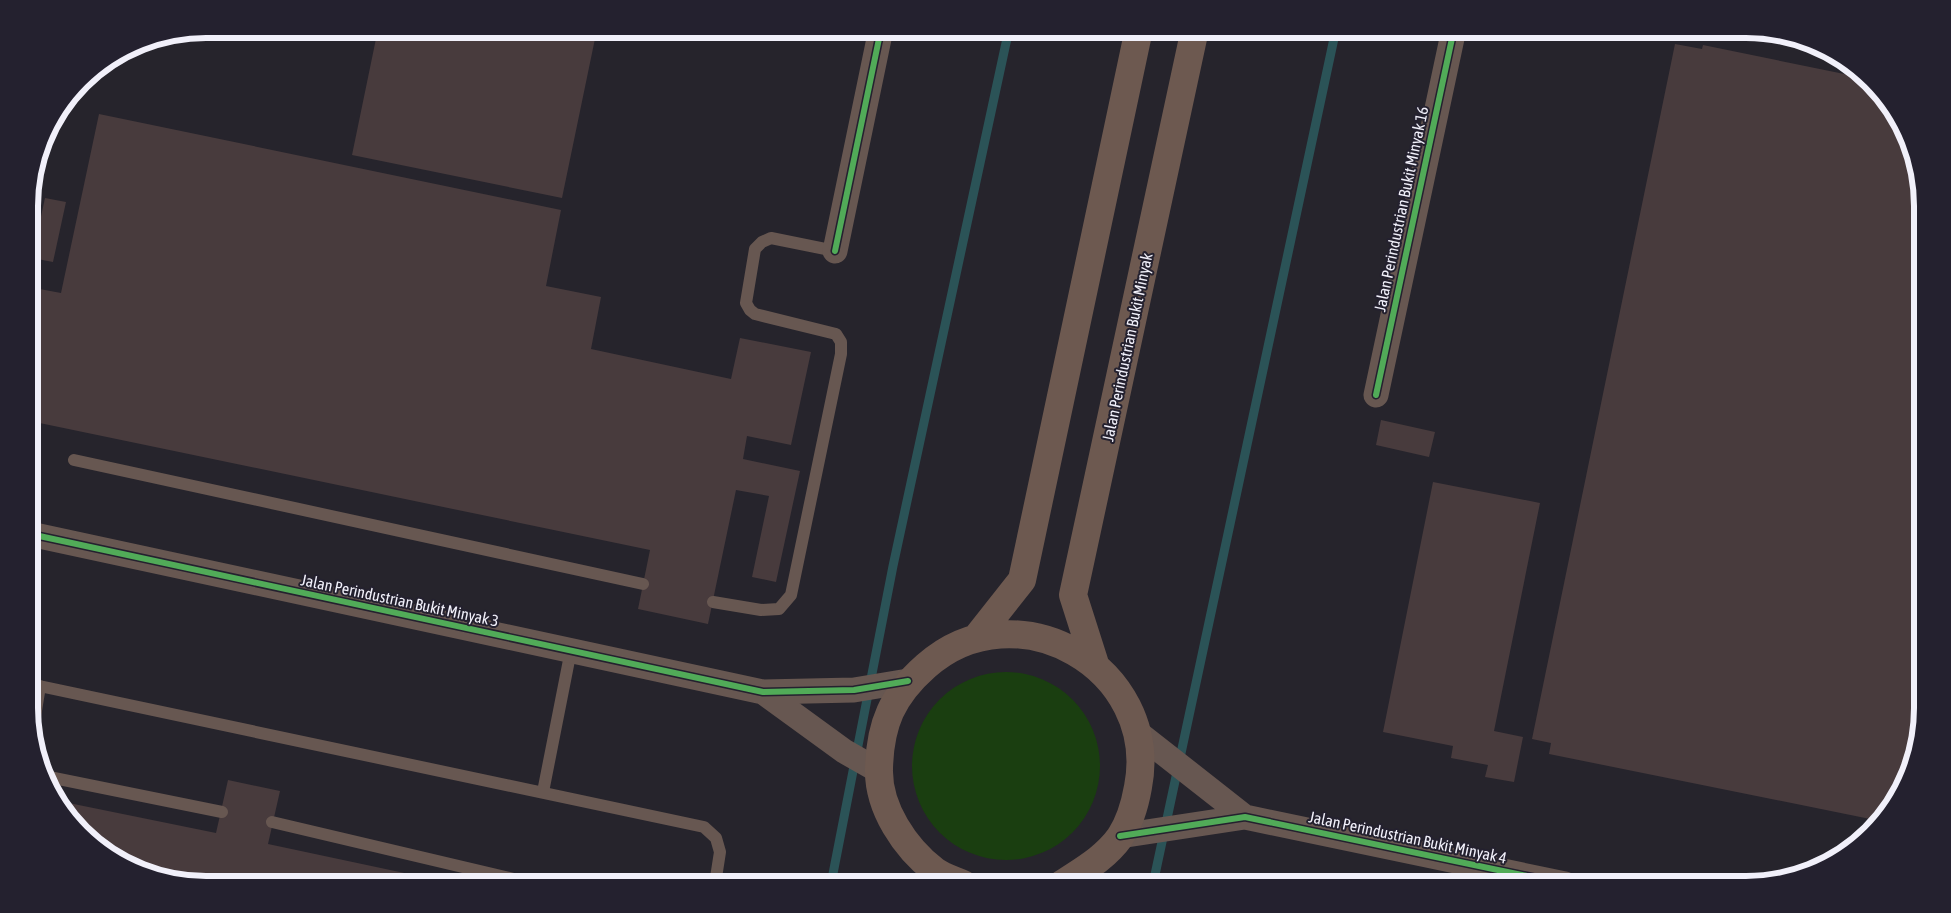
<svg xmlns="http://www.w3.org/2000/svg" width="1951" height="913" font-family="'Asap Condensed',sans-serif">
<style>
.green{fill:#1a3e10}
.lines{fill:none;stroke-linecap:round;stroke-linejoin:round}
.stream{stroke:#2b5357;stroke-width:9}
.building{fill:#483b3d}
.lane{stroke:#675751;stroke-width:12}
.street{stroke:#675751;stroke-width:25}
.secondary{stroke:#6d5950;stroke-width:28}
.cycleway-casing{stroke:#24212f;stroke-width:9}
.cycleway{stroke:#51ab58;stroke-width:6}
.labels{text-anchor:middle;dominant-baseline:central;stroke-width:4;stroke-linejoin:round;paint-order:stroke}
.street-label{font-size:16px;fill:#f1f0fa;stroke:#24212f}
.rim{fill:none;stroke:#f1f0fa;stroke-width:6}
</style>
<rect width="100%" height="100%" fill="#26242c"/>
<!-- green -->
<path class="green" d="M912 766a94 94 0 1 1 188 0a94 94 0 1 1-188 0Z"/>
<g class="lines">
<!-- stream -->
<path class="stream" d="M 831,884 L 893,566 L 1009,29
M 1153,884 L 1336,29"/>
</g>
<!-- building -->
<path class="building" d="M 378,29 L 597,29 L 562,198 L 352,155 Z
M 1675,44 L 1702,49 L 1703,45 L 1859,77 L 1886,98 L 1921,182 L 1922,708 L 1909,776 L 1886,815 L 1880,821 L 1549,754 L 1551,743 L 1532,739 Z
M 99,114 L 561,210 L 546,286 L 601,297 L 591,349 L 731,379 L 740,338 L 811,352 L 791,445 L 747,436 L 743,459 L 800,471 L 776,582 L 752,577 L 769,496 L 736,490 L 708,624 L 638,609 L 650,550 L 30,421 L 29,287 L 61,293 Z
M 45,198 L 66,202 L 53,262 L 32,258 Z
M 1381,420 L 1435,432 L 1429,457 L 1376,445 Z
M 1433,482 L 1540,503 L 1494,731 L 1523,737 L 1514,782 L 1485,777 L 1488,765 L 1451,758 L 1453,746 L 1383,732 Z
M 228,780 L 280,791 L 268,844 L 456,884 L 205,884 L 137,871 L 65,815 L 59,801 L 216,833 Z"/>
<g class="lines">
<!-- lane -->
<path class="lane" d="M 74,460 L 643,584
M 713,602 L 761,610 L 779,609 L 791,595 L 841,354 L 841,342 L 836,334 L 755,314 L 750,310 L 746,303 L 755,249 L 762,242 L 771,238 L 835,251
M 30,684 L 704,827 L 716,838 L 720,852 L 715,884
M 32,735 L 40,686
M 49,777 L 222,812
M 543,792 L 571,650
M 272,822 L 535,884"/>
<!-- street -->
<path class="street" d="M 835,251 L 881,29
M 1376,395 L 1454,29
M 30,534 L 763,692 L 854,690 L 908,681
M 763,692 L 844,751 L 879,771
M 1138,733 L 1245,817
M 1120,836 L 1245,817 L 1565,884"/>
<!-- secondary -->
<path class="secondary" d="M 977,637 L 1022,580 L 1139,29
M 1095,664 L 1073,595 L 1195,29
M 963,884 C 954,880 943,877 935,871 C 905,848 878,808 879,769 C 880,724 892,696 926,666 C 1016,586 1161,668 1138,787 C 1135,804 1130,822 1120,837 C 1105,858 1083,870 1062,884"/>
<defs>
<path id="cycleway" d="M 835,251 L 881,29
M 1376,395 L 1454,29
M 30,534 L 763,692 L 854,690 L 908,681
M 1120,836 L 1245,817 L 1565,884"/>
</defs>
<!-- cycleway casing -->
<use href="#cycleway" class="cycleway-casing"/>
<!-- cycleway -->
<use href="#cycleway" class="cycleway"/>
</g>
<g class="labels">
<!-- street labels -->
<g class="street-label">
<text transform="translate(1401 209) rotate(-78)">Jalan Perindustrian Bukit Minyak 16</text>
<text transform="translate(1127 347) rotate(-78)">Jalan Perindustrian Bukit Minyak</text>
<text transform="translate(400 600) rotate(12)">Jalan Perindustrian Bukit Minyak 3</text>
<text transform="translate(1408 837) rotate(12)">Jalan Perindustrian Bukit Minyak 4</text>
</g>
</g>
<!-- crop -->
<path d="M0 0H1951V913H0ZM206 38H1746A168 168 0 0 1 1914 206V708A168 168 0 0 1 1746 876H206A168 168 0 0 1 38 708V206A168 168 0 0 1 206 38Z" fill="#24212f" fill-rule="evenodd"/>
<path class="rim" d="M206 38H1746A168 168 0 0 1 1914 206V708A168 168 0 0 1 1746 876H206A168 168 0 0 1 38 708V206A168 168 0 0 1 206 38Z"/>
</svg>
